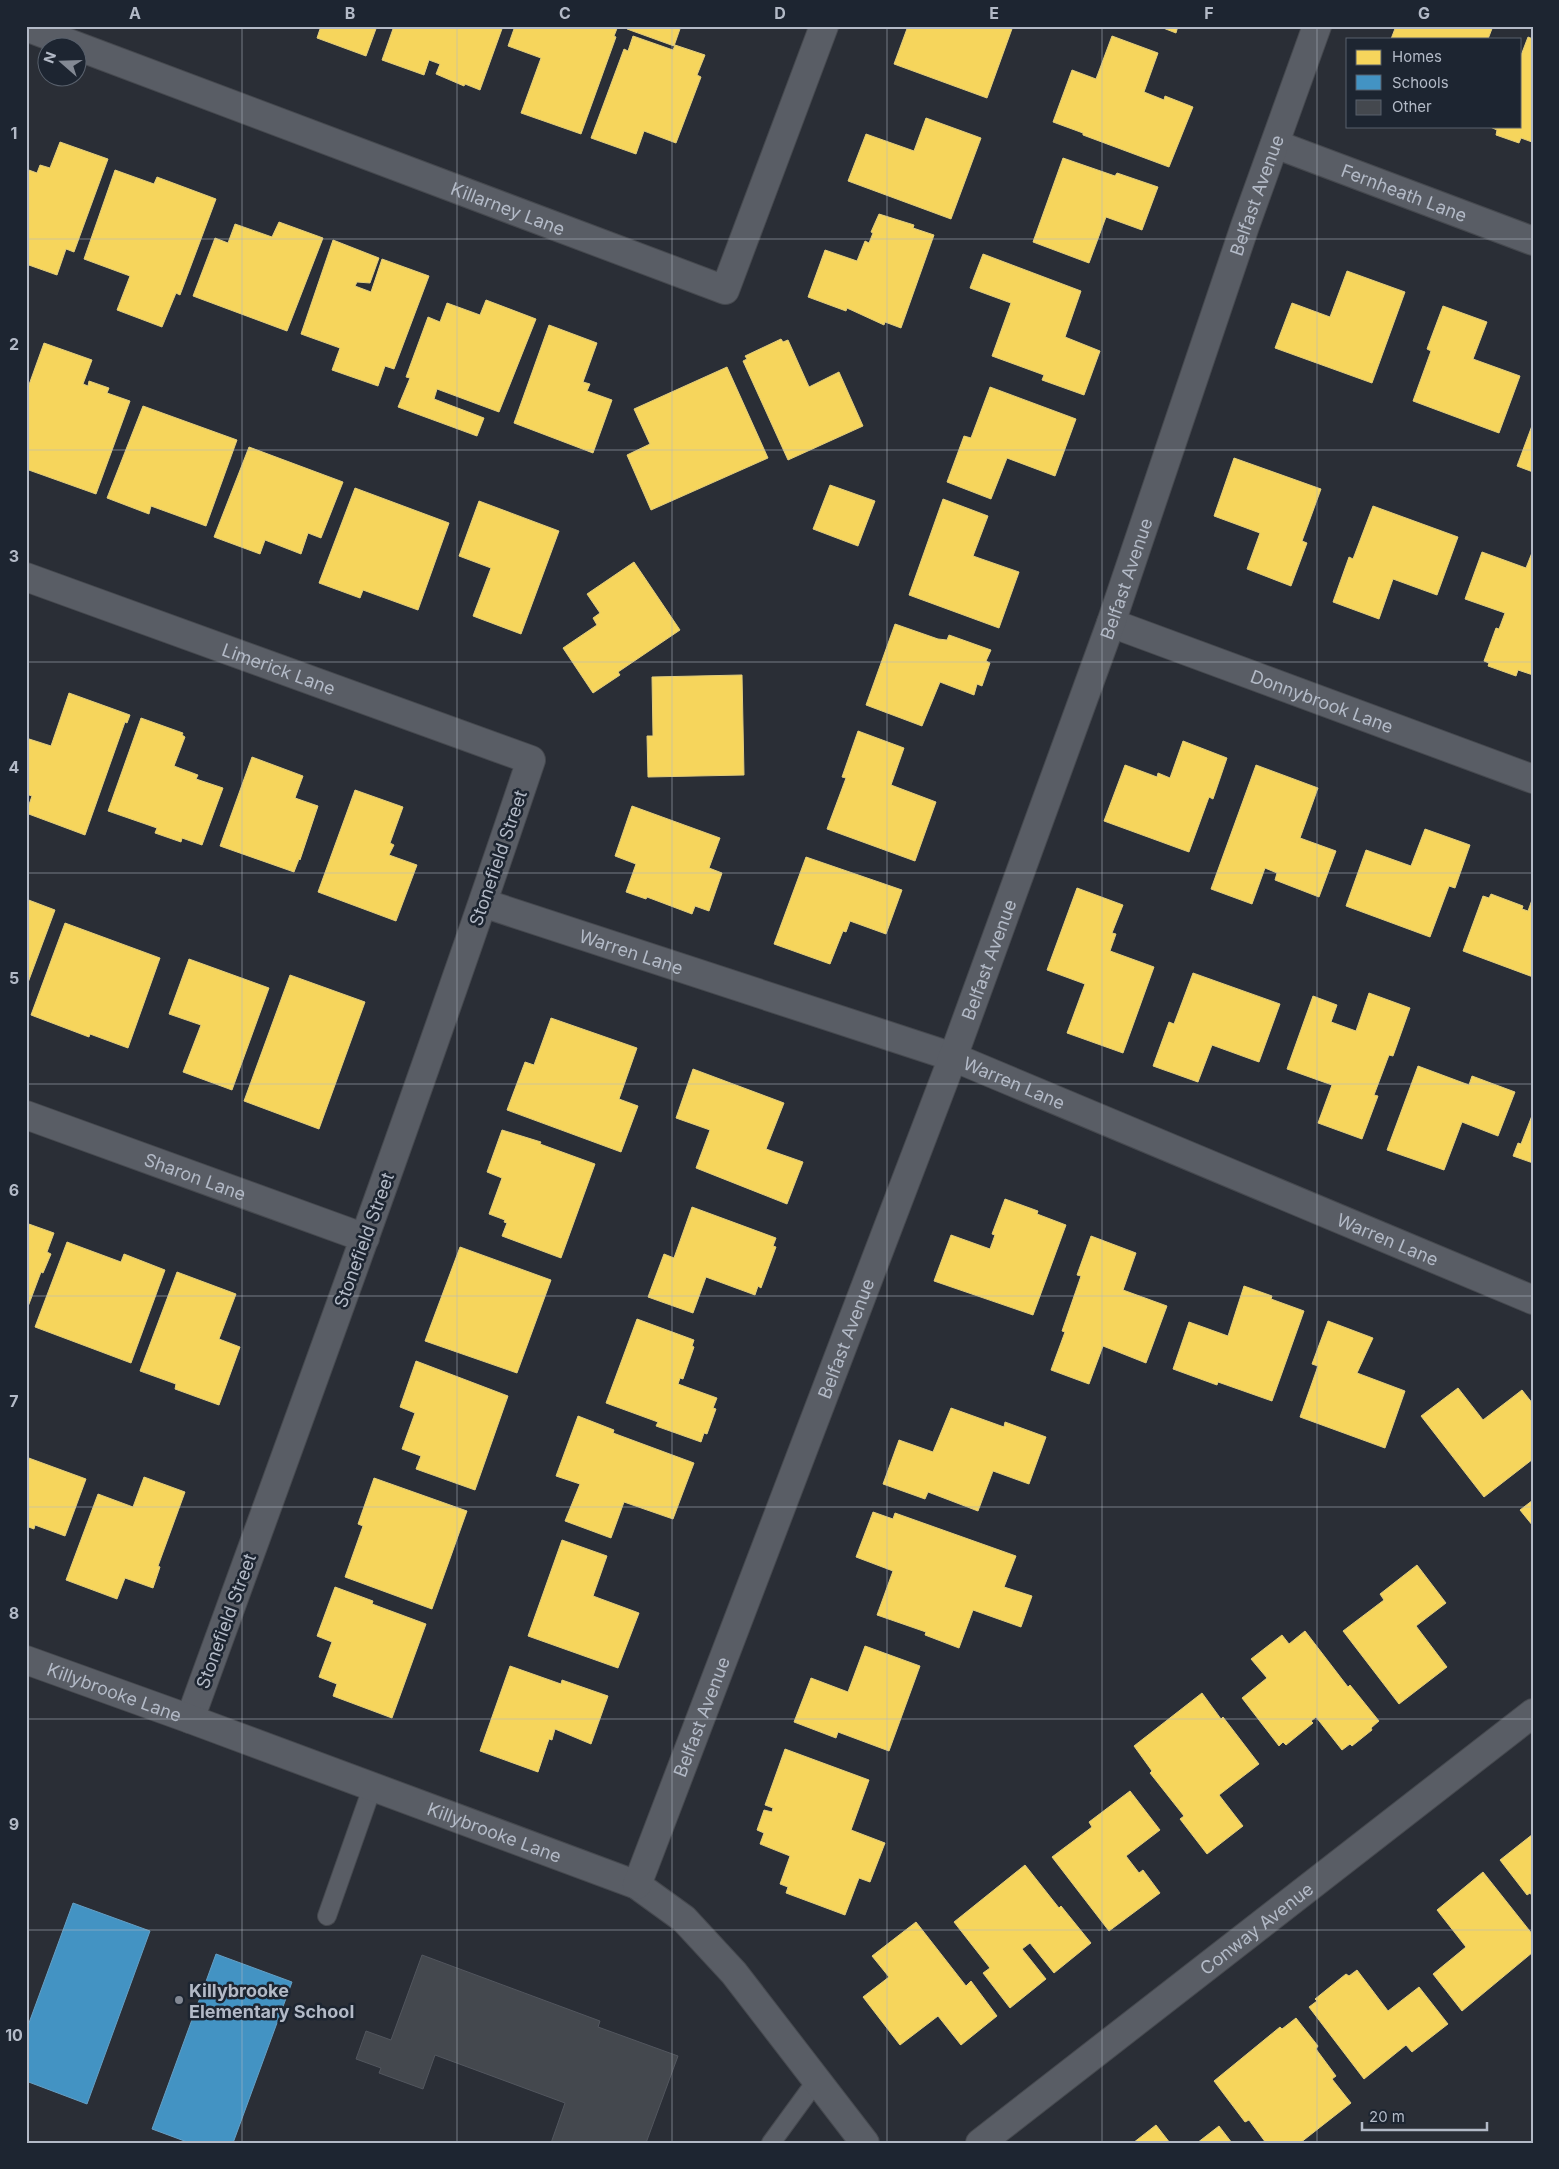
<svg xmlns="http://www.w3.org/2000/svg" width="1559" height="2169" font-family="Inter,sans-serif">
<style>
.homes{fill:#f6d55c;stroke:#e2cd7c}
.schools{fill:#4393c3;stroke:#659fc4}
.building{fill:#44484e;stroke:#52565e}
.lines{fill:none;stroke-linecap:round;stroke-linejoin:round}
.service-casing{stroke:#46494f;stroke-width:20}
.minor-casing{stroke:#46494f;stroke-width:30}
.tertiary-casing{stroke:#46494f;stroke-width:30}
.service{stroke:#595d65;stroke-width:18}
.minor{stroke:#595d65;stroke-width:28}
.tertiary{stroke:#595d65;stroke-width:28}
.grid{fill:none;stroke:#b3bac7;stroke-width:1;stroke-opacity:0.55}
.poi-dot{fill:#838994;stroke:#1d2531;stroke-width:2}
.labels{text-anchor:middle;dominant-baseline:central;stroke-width:5;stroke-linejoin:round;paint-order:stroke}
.street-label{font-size:18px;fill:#b3bac7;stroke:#1d2531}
.poi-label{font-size:18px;font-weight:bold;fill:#b3bac7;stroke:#1d2531;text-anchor:start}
.neatline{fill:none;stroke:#b3bac7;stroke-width:2}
.grid-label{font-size:16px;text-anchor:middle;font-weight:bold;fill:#b3bac7}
</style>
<rect width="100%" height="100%" fill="#2a2e36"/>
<!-- homes -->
<path class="homes" d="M 321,26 L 377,26 L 366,56 L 317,38 Z
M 394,26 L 503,26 L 480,90 L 465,84 L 464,86 L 436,74 L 440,64 L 429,60 L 424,75 L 382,60 Z
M 515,26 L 618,26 L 614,36 L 616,37 L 581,134 L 521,113 L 541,58 L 508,46 Z
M 628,26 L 681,26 L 674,46 L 627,29 Z
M 908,26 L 1013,26 L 987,98 L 894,64 Z
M 1158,26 L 1178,26 L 1176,33 Z
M 1396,26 L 1493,26 L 1488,39 L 1391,39 Z
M 633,36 L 673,50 L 675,45 L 705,55 L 697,75 L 701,77 L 676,143 L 644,131 L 636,154 L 591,138 L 624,49 L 628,51 Z
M 1112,36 L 1158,53 L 1144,92 L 1164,100 L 1165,96 L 1193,107 L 1169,167 L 1083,135 L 1083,133 L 1053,122 L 1072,70 L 1096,79 Z
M 1528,37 L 1533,39 L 1533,139 L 1532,142 L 1521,138 L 1519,143 L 1496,135 L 1497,130 L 1488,126 L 1520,126 L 1520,58 Z
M 926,118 L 981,138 L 951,219 L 848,181 L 866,134 L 914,151 Z
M 60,142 L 108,159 L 74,252 L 66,249 L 57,275 L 26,264 L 26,169 L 37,173 L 40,165 L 50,168 Z
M 1063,158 L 1115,176 L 1117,173 L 1158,187 L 1142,230 L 1106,217 L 1089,263 L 1033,242 Z
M 115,170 L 154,184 L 157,177 L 216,199 L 180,295 L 176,293 L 162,327 L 117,310 L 130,276 L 84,259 Z
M 879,214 L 914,225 L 913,228 L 934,235 L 901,328 L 885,322 L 884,325 L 847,308 L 846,311 L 808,297 L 825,250 L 857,261 L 865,241 L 869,243 L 873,233 L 871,232 Z
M 279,222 L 323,238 L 287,331 L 193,296 L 215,238 L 228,243 L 235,224 L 272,237 Z
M 333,240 L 379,258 L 370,283 L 357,282 L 355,286 L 371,292 L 382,259 L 429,276 L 394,369 L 385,366 L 378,386 L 332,370 L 340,348 L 301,334 Z
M 983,254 L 1081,291 L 1065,337 L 1100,351 L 1084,395 L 1042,380 L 1044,375 L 992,356 L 1011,303 L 970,288 Z
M 1347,271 L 1405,292 L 1372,383 L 1275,348 L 1292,303 L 1330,317 Z
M 486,300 L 536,319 L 499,412 L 437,389 L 434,399 L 484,418 L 477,436 L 398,407 L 410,378 L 406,377 L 428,317 L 440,322 L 447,303 L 480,315 Z
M 1443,306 L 1487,322 L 1473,359 L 1520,376 L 1499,433 L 1413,401 L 1431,351 L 1427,349 Z
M 549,325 L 597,343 L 583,382 L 590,384 L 587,391 L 612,400 L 593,453 L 514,423 Z
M 781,339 L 783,342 L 788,340 L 809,387 L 839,372 L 863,426 L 788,460 L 743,361 L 747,359 L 745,356 Z
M 44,343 L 92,360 L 83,384 L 88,386 L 89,381 L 109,388 L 107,393 L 130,401 L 96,494 L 26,469 L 26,393 Z
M 727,367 L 768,458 L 651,510 L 627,455 L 650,444 L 634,409 Z
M 990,387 L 1076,419 L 1055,476 L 1007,458 L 991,499 L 947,482 L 964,436 L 971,438 Z
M 143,406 L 237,440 L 206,526 L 151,506 L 149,514 L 107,498 Z
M 1533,423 L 1533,472 L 1517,466 Z
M 249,447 L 343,482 L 321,538 L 308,533 L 301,554 L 265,540 L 260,554 L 214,537 Z
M 1234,458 L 1321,489 L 1302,541 L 1307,543 L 1291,586 L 1247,569 L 1260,533 L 1214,516 Z
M 830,485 L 875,501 L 858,546 L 813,529 Z
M 355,488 L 449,523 L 418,610 L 363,590 L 360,598 L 319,583 Z
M 943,499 L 988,516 L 973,556 L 1019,572 L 999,628 L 909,595 Z
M 479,501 L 559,531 L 521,634 L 473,616 L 491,568 L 459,556 Z
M 1373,506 L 1458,537 L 1437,595 L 1393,579 L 1379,619 L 1333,602 L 1349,557 L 1353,559 Z
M 1533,550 L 1533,675 L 1518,670 L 1516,676 L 1488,666 L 1489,663 L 1484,661 L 1496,628 L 1499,629 L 1505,613 L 1465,599 L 1482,552 L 1526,568 Z
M 634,562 L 680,630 L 618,672 L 620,675 L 593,693 L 563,648 L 597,625 L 593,618 L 600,613 L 587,594 Z
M 895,624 L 938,639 L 947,640 L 949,635 L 991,650 L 986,661 L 990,663 L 982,686 L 977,684 L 974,695 L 940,682 L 922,726 L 866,705 Z
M 742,675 L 744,775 L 648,777 L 647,736 L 653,736 L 652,677 Z
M 69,693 L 130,715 L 127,723 L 125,722 L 85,835 L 26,813 L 32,796 L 26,794 L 26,738 L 51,746 Z
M 141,718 L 183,733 L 182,735 L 185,737 L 174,766 L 198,775 L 196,779 L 223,788 L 202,845 L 182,838 L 181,842 L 155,833 L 157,828 L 108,811 Z
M 858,731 L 904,748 L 891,785 L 936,802 L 915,861 L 827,829 L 846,778 L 842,777 Z
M 1183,741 L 1227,758 L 1213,799 L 1209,797 L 1189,852 L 1104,821 L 1125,765 L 1157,777 L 1158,773 L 1170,778 Z
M 252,757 L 303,776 L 295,798 L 318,806 L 300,860 L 299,859 L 294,872 L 220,846 Z
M 1256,765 L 1318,788 L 1300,838 L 1336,851 L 1319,897 L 1275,880 L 1277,873 L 1265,868 L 1252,904 L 1211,889 Z
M 355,790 L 403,807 L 390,843 L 394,845 L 389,855 L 417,865 L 396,921 L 318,892 Z
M 632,806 L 720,838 L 709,868 L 722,873 L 709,911 L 695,906 L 692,914 L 647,897 L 646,899 L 626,892 L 636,864 L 615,856 Z
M 1425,829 L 1470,845 L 1455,888 L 1449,886 L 1430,937 L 1346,906 L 1366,850 L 1411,866 Z
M 806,857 L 902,890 L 886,934 L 850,921 L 846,932 L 843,931 L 830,964 L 774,944 Z
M 1077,888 L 1123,905 L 1112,933 L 1116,934 L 1110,951 L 1154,967 L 1123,1053 L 1067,1033 L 1085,984 L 1047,970 Z
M 1491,894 L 1523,906 L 1522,909 L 1528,911 L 1533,897 L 1533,977 L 1463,951 L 1483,896 L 1489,898 Z
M 26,899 L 55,910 L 26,988 Z
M 65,923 L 160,958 L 128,1048 L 90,1034 L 89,1037 L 31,1015 Z
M 189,959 L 269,988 L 232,1090 L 183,1072 L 201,1025 L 169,1014 Z
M 1193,973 L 1280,1004 L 1259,1062 L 1212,1045 L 1198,1082 L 1153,1066 L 1169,1022 L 1174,1024 Z
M 290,975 L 365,1002 L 319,1129 L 244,1101 Z
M 1369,993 L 1410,1008 L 1393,1056 L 1389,1055 L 1374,1095 L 1378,1096 L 1362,1139 L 1318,1123 L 1332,1085 L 1287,1069 L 1313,996 L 1337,1005 L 1331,1022 L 1356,1031 Z
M 551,1018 L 637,1048 L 619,1099 L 638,1106 L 621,1152 L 507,1110 L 525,1062 L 534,1065 Z
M 1418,1066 L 1469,1085 L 1472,1076 L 1515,1092 L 1498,1136 L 1462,1122 L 1444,1170 L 1387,1150 Z
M 693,1069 L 784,1103 L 766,1149 L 803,1162 L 787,1204 L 696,1168 L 710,1130 L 676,1118 Z
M 1533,1113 L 1533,1163 L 1513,1156 L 1518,1143 L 1521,1144 Z
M 502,1130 L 541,1142 L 540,1144 L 595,1164 L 561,1258 L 502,1236 L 507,1223 L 504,1222 L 505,1220 L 489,1214 L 502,1178 L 487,1172 Z
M 1005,1199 L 1038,1211 L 1037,1214 L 1066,1225 L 1033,1315 L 934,1281 L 951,1235 L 990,1249 L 995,1235 L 992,1234 Z
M 692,1207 L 776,1238 L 773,1246 L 776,1247 L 761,1288 L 758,1286 L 755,1295 L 706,1277 L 693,1313 L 648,1297 L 664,1254 L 674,1258 Z
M 26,1223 L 54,1233 L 47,1252 L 51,1254 L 43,1273 L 41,1272 L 26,1312 Z
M 1091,1236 L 1136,1253 L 1123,1290 L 1167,1306 L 1146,1363 L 1103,1346 L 1089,1384 L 1051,1370 L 1065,1332 L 1062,1331 L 1081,1276 L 1077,1275 Z
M 67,1242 L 121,1262 L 124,1254 L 165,1270 L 131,1363 L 35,1327 Z
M 460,1247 L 551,1280 L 517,1373 L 425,1341 Z
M 177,1272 L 236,1294 L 219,1339 L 240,1347 L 219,1405 L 175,1389 L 176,1384 L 140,1371 Z
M 1244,1286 L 1272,1296 L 1271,1299 L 1304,1311 L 1272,1401 L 1218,1382 L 1217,1385 L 1173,1369 L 1189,1322 L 1228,1336 Z
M 637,1319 L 694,1340 L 692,1346 L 694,1347 L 683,1379 L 680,1378 L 678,1384 L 717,1398 L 713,1408 L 716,1409 L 707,1434 L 704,1433 L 701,1442 L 656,1426 L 658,1422 L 606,1403 Z
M 1328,1321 L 1373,1338 L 1357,1373 L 1405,1391 L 1385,1448 L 1300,1417 L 1318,1366 L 1312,1364 Z
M 416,1361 L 508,1396 L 475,1490 L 416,1469 L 421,1456 L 402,1449 L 415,1413 L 400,1407 Z
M 1458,1388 L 1483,1420 L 1522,1390 L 1533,1404 L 1533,1459 L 1484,1497 L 1421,1416 Z
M 951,1408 L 1004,1427 L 1005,1422 L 1046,1437 L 1029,1484 L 993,1471 L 978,1511 L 928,1492 L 925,1499 L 883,1484 L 899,1440 L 933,1452 Z
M 578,1416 L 614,1430 L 613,1433 L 694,1463 L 673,1519 L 624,1502 L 611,1538 L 565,1521 L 580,1484 L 556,1476 Z
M 26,1457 L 86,1479 L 65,1536 L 35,1525 L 34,1529 L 26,1526 Z
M 144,1477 L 185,1492 L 158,1566 L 160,1567 L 153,1588 L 125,1578 L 117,1599 L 66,1580 L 98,1494 L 133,1507 Z
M 374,1478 L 467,1511 L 432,1609 L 345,1577 L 363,1526 L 358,1524 Z
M 1533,1500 L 1533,1526 L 1520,1510 Z
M 873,1512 L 893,1519 L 895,1513 L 1016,1556 L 1004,1587 L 1032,1596 L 1021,1627 L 973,1610 L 959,1648 L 925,1635 L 926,1632 L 877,1615 L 893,1571 L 856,1557 Z
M 562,1540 L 607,1556 L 593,1596 L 639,1613 L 618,1668 L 528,1636 Z
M 1417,1565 L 1446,1603 L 1416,1626 L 1447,1667 L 1399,1704 L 1343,1631 L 1384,1600 L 1380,1594 Z
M 335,1587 L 373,1601 L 372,1604 L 426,1624 L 392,1718 L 333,1696 L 337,1684 L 319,1677 L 332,1642 L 317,1636 Z
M 1305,1631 L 1348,1687 L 1350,1685 L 1379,1721 L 1371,1728 L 1372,1730 L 1352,1746 L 1350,1744 L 1342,1750 L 1316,1717 L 1311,1721 L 1313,1723 L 1286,1745 L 1283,1742 L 1279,1746 L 1242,1698 L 1267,1678 L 1251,1659 L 1282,1635 L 1289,1644 Z
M 865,1646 L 920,1666 L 889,1751 L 838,1732 L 836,1738 L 794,1722 L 811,1678 L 848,1692 Z
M 510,1666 L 561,1684 L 562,1680 L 608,1696 L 591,1744 L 555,1729 L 552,1740 L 549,1739 L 538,1772 L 480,1751 Z
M 1202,1693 L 1221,1719 L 1223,1717 L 1259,1764 L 1219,1795 L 1243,1826 L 1207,1854 L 1180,1819 L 1184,1816 L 1150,1773 L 1152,1771 L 1134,1746 Z
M 785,1749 L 869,1780 L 851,1830 L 885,1843 L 870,1882 L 859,1878 L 845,1915 L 786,1893 L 788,1887 L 780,1884 L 790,1856 L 760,1844 L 764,1833 L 757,1830 L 764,1810 L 772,1812 L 773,1808 L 765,1805 Z
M 1130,1791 L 1160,1830 L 1126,1856 L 1139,1873 L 1143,1870 L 1160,1893 L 1109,1931 L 1052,1857 L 1092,1827 L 1089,1822 Z
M 1533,1834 L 1533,1897 L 1530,1893 L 1527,1895 L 1500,1860 Z
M 1025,1865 L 1059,1908 L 1061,1906 L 1091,1943 L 1054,1973 L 1030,1943 L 1022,1949 L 1046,1979 L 1010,2008 L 983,1973 L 990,1968 L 954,1922 Z
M 1483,1872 L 1533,1935 L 1533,1952 L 1462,2011 L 1433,1974 L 1466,1947 L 1437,1910 Z
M 916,1922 L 966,1986 L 971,1981 L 997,2016 L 961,2045 L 938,2016 L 900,2045 L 863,1997 L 889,1977 L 872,1956 Z
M 1357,1970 L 1388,2011 L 1419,1987 L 1448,2024 L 1412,2052 L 1406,2045 L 1364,2079 L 1309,2007 L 1317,2001 L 1315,1999 L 1346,1974 L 1349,1976 Z
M 1296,2018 L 1318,2046 L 1316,2049 L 1336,2076 L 1332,2079 L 1351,2103 L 1300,2143 L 1266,2143 L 1249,2120 L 1245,2122 L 1214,2081 L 1280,2027 L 1282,2029 Z
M 1156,2125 L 1170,2143 L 1133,2143 Z
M 1219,2126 L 1232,2143 L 1197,2143 Z"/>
<!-- schools -->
<path class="schools" d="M 73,1903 L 150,1931 L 87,2104 L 26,2081 L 26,2031 Z
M 216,1954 L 292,1982 L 233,2143 L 190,2143 L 152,2129 Z"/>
<!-- building -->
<path class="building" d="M 422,1955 L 600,2021 L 598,2027 L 678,2056 L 646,2143 L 551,2143 L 565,2103 L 435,2055 L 423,2089 L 379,2073 L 381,2068 L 356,2059 L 366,2031 L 391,2040 Z"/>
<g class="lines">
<defs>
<path id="service" d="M 327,1916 L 372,1788
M 771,2143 L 817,2080"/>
<g id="minor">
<path id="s1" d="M 26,27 L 725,290 L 824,26"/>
<path id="s2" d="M 1275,144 L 1533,241"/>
<path id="s3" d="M 26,577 L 531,760 C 423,1082 306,1400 190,1719"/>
<path id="s4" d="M 1111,623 L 1533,779"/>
<path id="s5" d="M 483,903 L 953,1057 L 1533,1300"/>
<path id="s6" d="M 26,1115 L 365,1238"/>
<path id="s7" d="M 980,2143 L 1533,1713"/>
</g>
<g id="tertiary">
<path id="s8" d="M 26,1660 L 190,1719 L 637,1885 L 684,1919 L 734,1973 L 865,2143"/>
<path id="s9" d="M 637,1885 L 953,1057 L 1111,623 L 1245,226 L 1317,26"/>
</g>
</defs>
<!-- service casing -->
<use href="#service" class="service-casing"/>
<!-- minor casing -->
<use href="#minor" class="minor-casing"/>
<!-- tertiary casing -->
<use href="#tertiary" class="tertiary-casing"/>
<!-- service -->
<use href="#service" class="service"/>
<!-- minor -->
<use href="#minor" class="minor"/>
<!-- tertiary -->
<use href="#tertiary" class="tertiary"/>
</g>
<!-- grid -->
<path class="grid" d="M 242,26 L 242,2143M 457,26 L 457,2143M 672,26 L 672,2143M 887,26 L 887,2143M 1102,26 L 1102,2143M 1317,26 L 1317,2143M 26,239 L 1533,239M 26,450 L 1533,450M 26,662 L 1533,662M 26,873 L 1533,873M 26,1084 L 1533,1084M 26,1296 L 1533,1296M 26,1507 L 1533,1507M 26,1719 L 1533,1719M 26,1930 L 1533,1930"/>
<!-- markers -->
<circle class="poi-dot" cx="179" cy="2000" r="5"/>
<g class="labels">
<!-- street labels -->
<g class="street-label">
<text stroke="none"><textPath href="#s2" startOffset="138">Fernheath Lane</textPath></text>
<text stroke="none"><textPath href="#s9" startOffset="1800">Belfast Avenue</textPath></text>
<text stroke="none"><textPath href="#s1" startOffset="515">Killarney Lane</textPath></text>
<text stroke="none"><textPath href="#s9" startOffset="1395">Belfast Avenue</textPath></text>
<text stroke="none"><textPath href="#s3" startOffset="269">Limerick Lane</textPath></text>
<text stroke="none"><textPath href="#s4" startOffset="225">Donnybrook Lane</textPath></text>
<text transform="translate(498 858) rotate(-71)">Stonefield Street</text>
<text stroke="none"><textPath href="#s5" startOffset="156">Warren Lane</textPath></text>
<text stroke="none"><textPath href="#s9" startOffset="990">Belfast Avenue</textPath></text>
<text stroke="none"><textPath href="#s5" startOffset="561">Warren Lane</textPath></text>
<text stroke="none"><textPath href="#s6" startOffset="180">Sharon Lane</textPath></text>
<text stroke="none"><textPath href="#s5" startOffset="966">Warren Lane</textPath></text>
<text transform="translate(364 1240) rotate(-70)">Stonefield Street</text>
<text stroke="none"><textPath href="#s9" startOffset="585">Belfast Avenue</textPath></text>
<text transform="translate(226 1621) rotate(-70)">Stonefield Street</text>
<text stroke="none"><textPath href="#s8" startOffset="94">Killybrooke Lane</textPath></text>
<text stroke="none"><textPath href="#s9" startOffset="180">Belfast Avenue</textPath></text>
<text stroke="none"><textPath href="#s8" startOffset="499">Killybrooke Lane</textPath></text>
<text stroke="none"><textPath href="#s7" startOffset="350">Conway Avenue</textPath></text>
</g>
<!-- poi labels -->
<g class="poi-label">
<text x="189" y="1990">Killybrooke<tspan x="189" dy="21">Elementary School</tspan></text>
</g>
</g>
<!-- border -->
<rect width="1559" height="2169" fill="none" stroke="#1d2531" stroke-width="55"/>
<!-- legend -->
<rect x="1346" y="38" width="175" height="90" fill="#1d2531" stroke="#59616d"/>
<rect x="1356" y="50" width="25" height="15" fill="#f6d55c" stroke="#59616d"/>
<text x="1392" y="62" font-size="15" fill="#b3bac7">Homes</text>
<rect x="1356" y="75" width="25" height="15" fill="#4393c3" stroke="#59616d"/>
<text x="1392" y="88" font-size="15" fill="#b3bac7">Schools</text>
<rect x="1356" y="100" width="25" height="15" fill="#44484e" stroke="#59616d"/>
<text x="1392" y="112" font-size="15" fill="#b3bac7">Other</text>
<!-- north arrow -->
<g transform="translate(62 62) rotate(290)"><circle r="24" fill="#1d2531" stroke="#59616d"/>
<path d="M0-4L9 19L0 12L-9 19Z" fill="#838994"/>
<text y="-8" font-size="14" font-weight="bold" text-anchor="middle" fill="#b3bac7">N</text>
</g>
<!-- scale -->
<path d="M1362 2122v8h125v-8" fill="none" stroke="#b3bac7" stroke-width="2.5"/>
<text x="1369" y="2122" font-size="15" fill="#b3bac7" stroke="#1d2531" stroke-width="4" paint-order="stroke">20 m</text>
<rect x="28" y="28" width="1504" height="2114" class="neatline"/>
<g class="grid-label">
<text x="135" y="19">A</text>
<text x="350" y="19">B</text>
<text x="565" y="19">C</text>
<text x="780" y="19">D</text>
<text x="994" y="19">E</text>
<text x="1209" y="19">F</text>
<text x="1424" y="19">G</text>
<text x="14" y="139">1</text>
<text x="14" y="350">2</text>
<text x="14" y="562">3</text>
<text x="14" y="773">4</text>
<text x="14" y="984">5</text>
<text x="14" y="1196">6</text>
<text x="14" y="1407">7</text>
<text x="14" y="1619">8</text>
<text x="14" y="1830">9</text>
<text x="14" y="2041">10</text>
</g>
</svg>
